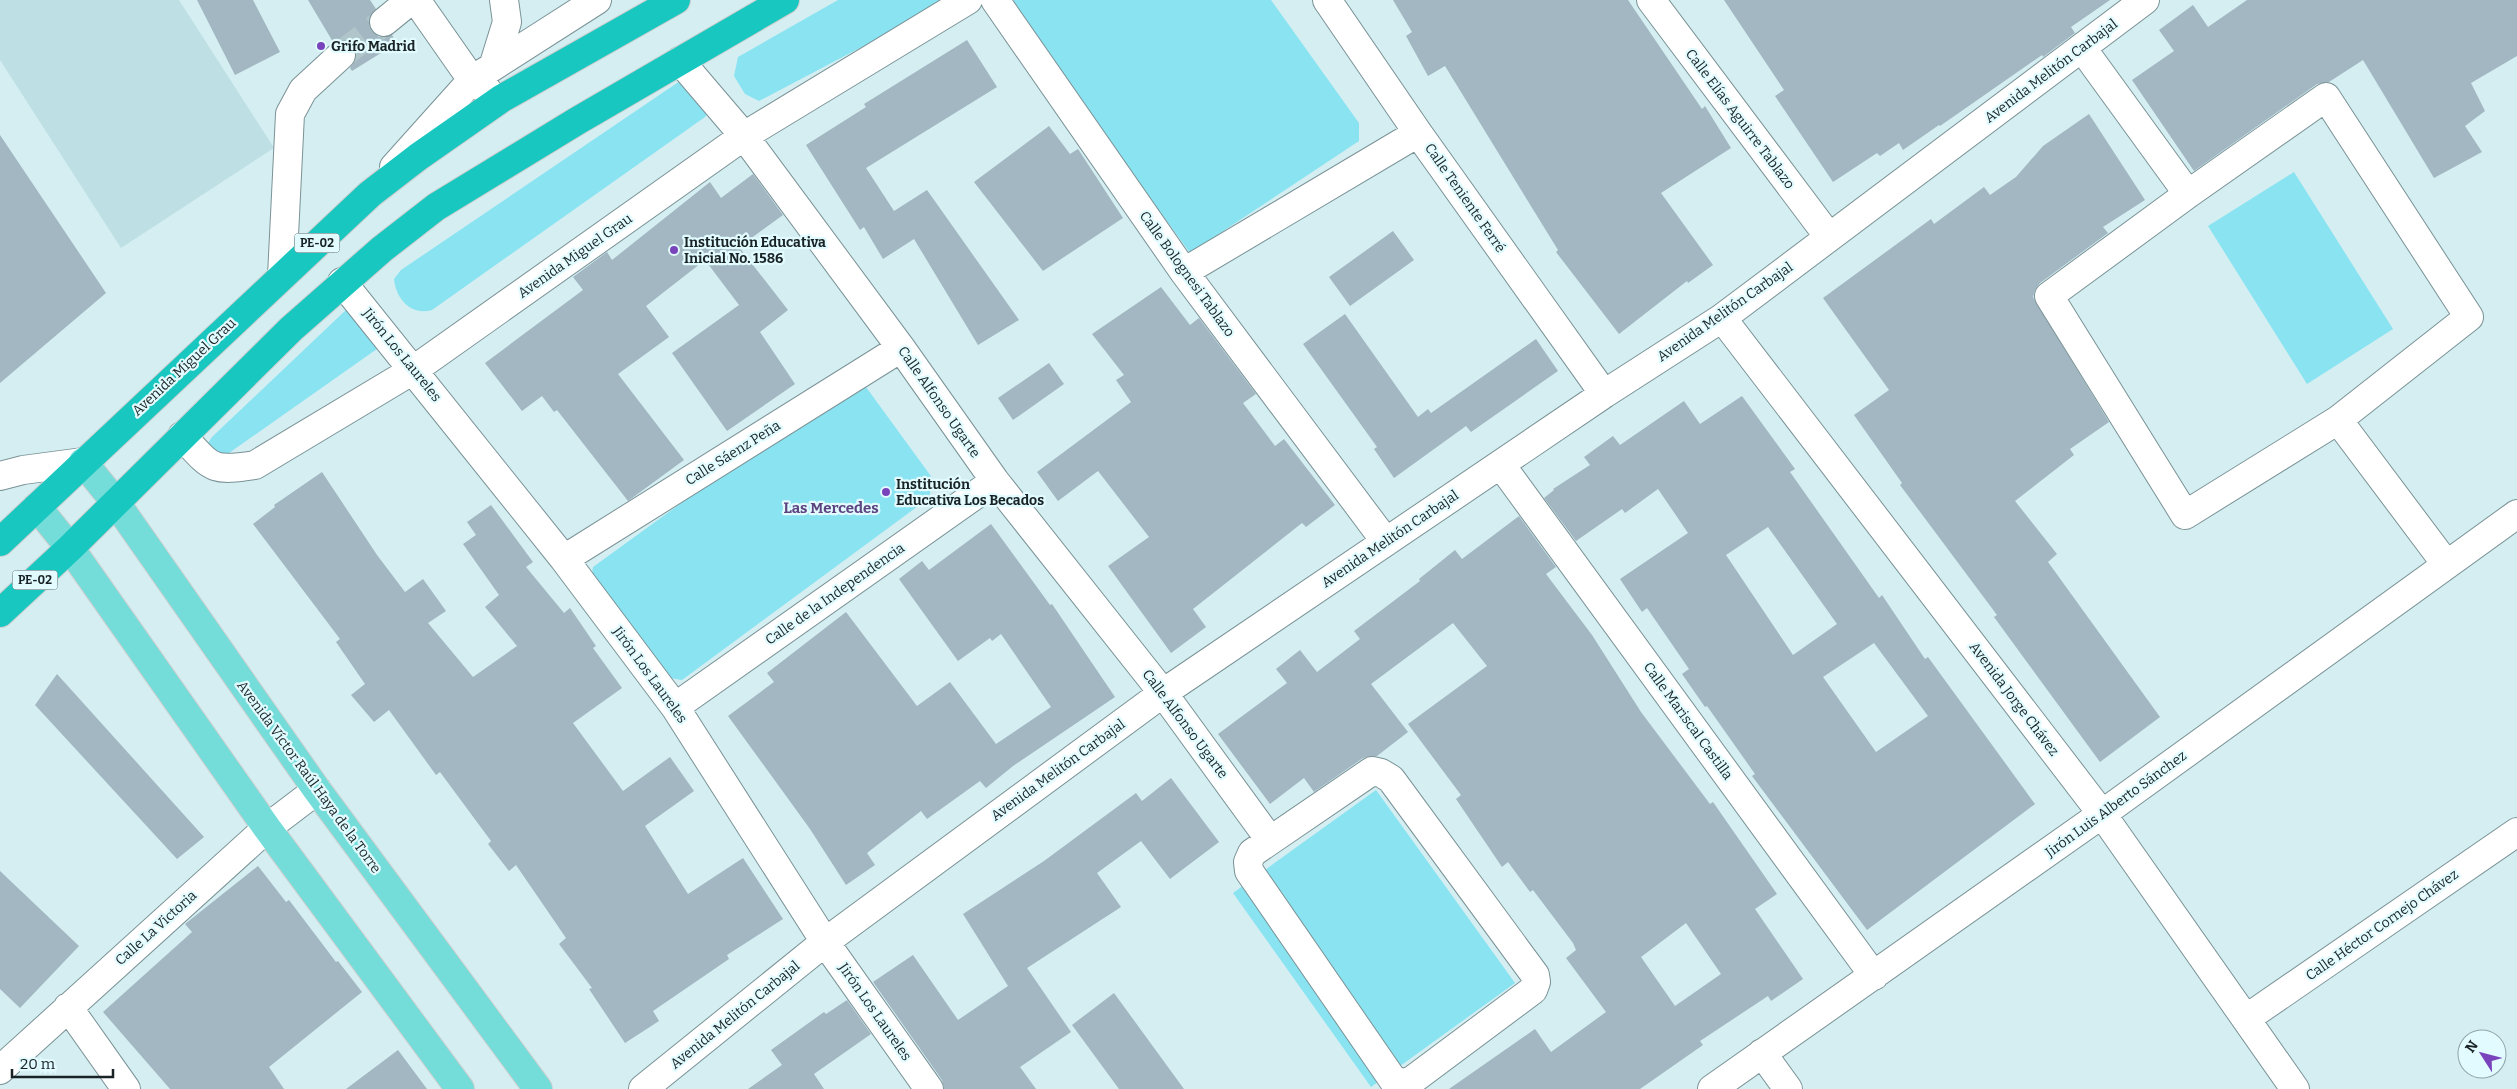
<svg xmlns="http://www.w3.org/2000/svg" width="2517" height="1089" font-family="Bitter,serif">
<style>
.built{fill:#bee0e5}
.green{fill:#8ae3f1}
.building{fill:#a2b7c1;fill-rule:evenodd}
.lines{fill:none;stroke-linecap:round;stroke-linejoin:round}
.minor-tunnel{stroke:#afc5c9;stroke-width:28;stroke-dasharray:28 14;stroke-linecap:butt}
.minor-casing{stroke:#7a9296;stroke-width:30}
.major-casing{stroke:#cccecf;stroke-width:30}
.highway-casing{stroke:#cccecf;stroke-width:30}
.minor{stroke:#fff;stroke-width:28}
.major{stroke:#74ddd9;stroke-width:28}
.highway{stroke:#18c7bf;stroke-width:28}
.poi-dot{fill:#7944bb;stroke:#e1fbff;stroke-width:2}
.labels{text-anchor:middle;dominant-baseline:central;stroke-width:4.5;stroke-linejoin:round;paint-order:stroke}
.shield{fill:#e1fbff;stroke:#556366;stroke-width:1}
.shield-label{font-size:12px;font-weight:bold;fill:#192224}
.poi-label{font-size:14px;font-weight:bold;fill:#192224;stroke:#e1fbff;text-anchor:start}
.street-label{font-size:14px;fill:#192224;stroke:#e1fbff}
.neighbourhood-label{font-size:15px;font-weight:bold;fill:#5c4481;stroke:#e1fbff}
</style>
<rect width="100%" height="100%" fill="#d4eef2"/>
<!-- built -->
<path class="built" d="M 0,0 L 179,0 L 274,148 L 121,248 L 0,60 Z"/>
<!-- green -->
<path class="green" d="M 838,0 L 951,0 L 759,101 L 745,94 L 734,76 L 738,57 Z
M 1014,0 L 1271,0 L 1359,123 L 1359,141 L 1190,253 L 1011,6 Z
M 680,81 L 710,111 L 705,117 L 432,310 C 412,316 396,300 394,279 L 401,270 Z
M 2294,172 L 2393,329 L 2307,384 L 2208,226 Z
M 347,309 L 384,344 L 229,453 L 219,456 L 209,448 L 208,443 L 212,437 Z
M 843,386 L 866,387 L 933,479 L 929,498 L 682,680 L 663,677 L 590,586 L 593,567 Z
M 1376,790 L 1515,983 L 1371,1087 L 1233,893 Z"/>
<!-- building -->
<path class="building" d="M 197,0 L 253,0 L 280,52 L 235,75 Z
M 308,0 L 370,0 L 376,9 L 369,17 L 369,25 L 372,31 L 379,37 L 392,35 L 397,43 L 352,71 L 350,68 L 356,60 L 356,52 L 353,45 L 345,40 L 333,42 Z
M 1393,0 L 1628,0 L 1702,109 L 1705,106 L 1731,148 L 1661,193 L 1713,265 L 1688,283 L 1687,281 L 1619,334 L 1556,252 L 1558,250 L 1445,66 L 1428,76 L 1406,36 L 1412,32 Z
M 1724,0 L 2110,0 L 2071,27 L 2075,33 L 2043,57 L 2042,55 L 1940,126 L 1939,125 L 1903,150 L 1899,143 L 1880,156 L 1877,153 L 1833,182 L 1775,96 L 1784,90 Z
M 2247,0 L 2517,0 L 2517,56 L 2471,83 L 2485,111 L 2465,126 L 2482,152 L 2434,178 L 2363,60 L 2329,82 L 2317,84 L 2194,171 L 2132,80 L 2174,51 L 2159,30 L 2193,5 L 2208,27 Z
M 967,40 L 997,87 L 866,168 L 894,211 L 927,190 L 1019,320 L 978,345 L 914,239 L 883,259 L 864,227 L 860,230 L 806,145 L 866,107 L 864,104 Z
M 2089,114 L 2145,200 L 2103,227 L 2108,233 L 2040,283 L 2035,290 L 2033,297 L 2109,422 L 2070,449 L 2074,455 L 2015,501 L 2057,554 L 2048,562 L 2160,717 L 2100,762 L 1994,617 L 1997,615 L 1900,485 L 1902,483 L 1854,415 L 1889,390 L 1823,298 L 1931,219 L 1934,224 L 1984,187 L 1990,195 L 2016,177 L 2043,146 Z
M 1049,126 L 1070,154 L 1078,149 L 1123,218 L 1043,271 L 974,182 Z
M 0,135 L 106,293 L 0,383 Z
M 753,174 L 783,215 L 739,247 L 788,310 L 760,332 L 795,384 L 727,431 L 672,353 L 739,305 L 705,260 L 646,306 L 669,337 L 618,374 L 684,460 L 628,501 L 557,410 L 554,412 L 542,396 L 522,411 L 485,363 L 583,290 L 573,277 L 607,252 L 612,260 L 710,182 L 721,198 Z
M 1393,231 L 1414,260 L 1350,306 L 1329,277 Z
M 1161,287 L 1190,325 L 1199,318 L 1256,394 L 1243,403 L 1275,446 L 1284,439 L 1335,505 L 1306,527 L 1302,523 L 1193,609 L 1206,627 L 1171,653 L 1108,566 L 1149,537 L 1098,471 L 1058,501 L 1037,472 L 1131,402 L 1116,380 L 1124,375 L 1092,334 Z
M 1345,314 L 1418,417 L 1428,409 L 1431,413 L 1536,339 L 1558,371 L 1471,432 L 1466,426 L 1394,478 L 1374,449 L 1377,447 L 1303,344 Z
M 1049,363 L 1064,384 L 1013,420 L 998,398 Z
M 1742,396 L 1795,469 L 1790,472 L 1879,598 L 1882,595 L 1925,659 L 1928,657 L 2035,804 L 1867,930 L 1752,776 L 1755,774 L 1707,706 L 1705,707 L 1682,674 L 1689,669 L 1647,608 L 1642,612 L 1620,579 L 1688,533 L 1658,489 L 1625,513 L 1622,509 L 1576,541 L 1544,498 L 1554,490 L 1553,489 L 1590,465 L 1584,457 L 1613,436 L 1620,445 L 1684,401 L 1700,424 ZM 1768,527 L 1837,624 L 1793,655 L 1726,555 ZM 1874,643 L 1928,716 L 1876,752 L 1823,677 Z
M 322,472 L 377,555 L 405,592 L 423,579 L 446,611 L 428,623 L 473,677 L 517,646 L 485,607 L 499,595 L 463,544 L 476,535 L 467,522 L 491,505 L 533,562 L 526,567 L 564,613 L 570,608 L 596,646 L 593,648 L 622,688 L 573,723 L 623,791 L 670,757 L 694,791 L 645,826 L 688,894 L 743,858 L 783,919 L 727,955 L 729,959 L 653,1011 L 659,1021 L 625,1043 L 589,989 L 592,988 L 559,944 L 566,938 L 516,865 L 509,871 L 488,844 L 491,841 L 440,772 L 436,775 L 389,710 L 374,722 L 351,695 L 365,684 L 336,642 L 340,639 L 253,524 L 275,507 L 274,505 Z
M 1519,516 L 1556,567 L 1546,574 L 1592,635 L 1641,712 L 1710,804 L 1713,802 L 1777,894 L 1755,909 L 1803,979 L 1771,1001 L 1768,996 L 1700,1041 L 1703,1045 L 1640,1089 L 1449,1089 L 1535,1029 L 1551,1052 L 1606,1012 L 1566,958 L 1576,950 L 1573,943 L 1533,890 L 1530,892 L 1508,862 L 1502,867 L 1456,799 L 1461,795 L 1408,724 L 1487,666 L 1453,623 L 1371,684 L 1408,732 L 1377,756 L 1363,758 L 1314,792 L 1304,778 L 1270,804 L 1218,734 L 1287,683 L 1276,669 L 1300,650 L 1317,672 L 1360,639 L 1354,631 L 1420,581 L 1419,579 L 1455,550 L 1462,559 ZM 1686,923 L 1721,974 L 1675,1006 L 1641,957 Z
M 991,524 L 1050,605 L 1052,604 L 1115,697 L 1013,766 L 986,788 L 980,781 L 927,819 L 921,811 L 867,853 L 875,865 L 846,885 L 810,829 L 728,716 L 774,682 L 767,673 L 846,612 L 917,706 L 950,682 L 996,744 L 1051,707 L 1001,634 L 992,641 L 990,638 L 958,661 L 899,579 L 922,561 L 929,570 Z
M 57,674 L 204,837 L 177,859 L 35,705 Z
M 1171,778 L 1219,842 L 1170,879 L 1141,841 L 1097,873 L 1121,907 L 1027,968 L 1071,1032 L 1020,1067 L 1036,1089 L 944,1089 L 942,1080 L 873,982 L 913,955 L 958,1020 L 1008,986 L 963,914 L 1044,861 L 1136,793 L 1142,801 Z
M 258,866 L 286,902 L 289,900 L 336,962 L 338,961 L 362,992 L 269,1067 L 284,1089 L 170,1089 L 103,1012 L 192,932 L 185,924 Z
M 0,871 L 79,946 L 20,1008 L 0,989 Z
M 1114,993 L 1184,1089 L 1119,1089 L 1072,1025 Z
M 847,1000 L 871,1034 L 814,1074 L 824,1089 L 748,1089 L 782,1065 L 771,1050 L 824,1012 L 826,1014 Z
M 398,1050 L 427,1089 L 346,1089 Z"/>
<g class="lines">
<!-- minor-tunnel -->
<path class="minor-tunnel" d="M 341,55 L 384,22"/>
<defs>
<path id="minor" d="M 416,0 L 472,80 L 487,90
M 995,0 L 1184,272 L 1386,542
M 1327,0 L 1418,133 L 1604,394
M 1651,0 L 1829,237
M 384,22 L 411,0
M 2082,48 L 2188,194
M 680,61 L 744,136 L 901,348 L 995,481 L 1163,693 L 1270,840
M 494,64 L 507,22 L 504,0
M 2326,97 L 2469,317 L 2338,420 L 2185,515 L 2049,296 L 2188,194 Z
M 394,167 L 472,80 L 597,0
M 1184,272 L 1418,133
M 282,276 L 290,114 L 303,90 L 341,55
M 342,282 L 564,559 L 675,707 L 825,942 L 929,1089
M 1722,318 L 2102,814 L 2295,1089
M 2338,420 L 2446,564
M 182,436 C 212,468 210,472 255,465 L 415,369 L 744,136 L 968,0
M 1501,465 L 1874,976
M 0,476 L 23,470 L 83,462
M 564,559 L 901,348
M 675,707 L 995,481
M 1372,771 L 1381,773 L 1391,779 L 1535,975 L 1536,982 L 1533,990 L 1407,1084 L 1393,1080 L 1249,871 L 1248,862 L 1252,853 Z
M 68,1007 L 126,1089
M 2247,1018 L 2517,832
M 1762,1053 L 1788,1089
M 0,1070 L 267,828 L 317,790
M 643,1089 L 825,942 L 1163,693 L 1604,394 L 1722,318 L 2145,0
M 1712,1089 L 2102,814 L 2517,514"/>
<path id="major" d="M 83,462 L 116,503 L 317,790 L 538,1089
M 37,507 L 70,548 L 267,828 L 460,1089"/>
<path id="highway" d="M 0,542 L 370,194 L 418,157 L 501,99 L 676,0
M 0,613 L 70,548 L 291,329 L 382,249 L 436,207 L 577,121 L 785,0"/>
</defs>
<!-- minor casing -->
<use href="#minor" class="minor-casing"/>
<!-- major casing -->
<use href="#major" class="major-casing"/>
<!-- highway casing -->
<use href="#highway" class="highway-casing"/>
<!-- minor -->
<use href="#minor" class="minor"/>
<!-- major -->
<use href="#major" class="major"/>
<!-- highway -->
<use href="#highway" class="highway"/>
</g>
<!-- markers -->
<g class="poi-dot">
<circle cx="321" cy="46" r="5"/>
<circle cx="674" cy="250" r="5"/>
<circle cx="886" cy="492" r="5"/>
</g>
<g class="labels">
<!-- shield labels -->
<g class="shield">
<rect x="294.5" y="233.5" width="45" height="19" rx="4"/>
<rect x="12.5" y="570.5" width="45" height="19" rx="4"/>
</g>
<g class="shield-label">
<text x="317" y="243">PE-02</text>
<text x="35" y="580">PE-02</text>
</g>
<!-- poi labels -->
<g class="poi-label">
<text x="331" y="46">Grifo Madrid</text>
<text x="684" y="242">Institución Educativa<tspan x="684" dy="16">Inicial No. 1586</tspan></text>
<text x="896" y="484">Institución<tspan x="896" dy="16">Educativa Los Becados</tspan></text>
</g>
<!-- street labels -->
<g class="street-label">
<text transform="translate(2051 71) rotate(-37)">Avenida Melitón Carbajal</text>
<text transform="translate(1740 119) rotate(53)">Calle Elías Aguirre Tablazo</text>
<text transform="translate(1465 198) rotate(55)">Calle Teniente Ferré</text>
<text transform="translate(575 256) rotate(-35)">Avenida Miguel Grau</text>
<text transform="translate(1187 274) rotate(54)">Calle Bolognesi Tablazo</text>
<text transform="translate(1725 312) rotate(-35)">Avenida Melitón Carbajal</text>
<text transform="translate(402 355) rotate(51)">Jirón Los Laureles</text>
<text transform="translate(184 367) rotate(-43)">Avenida Miguel Grau</text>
<text transform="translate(939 402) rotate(55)">Calle Alfonso Ugarte</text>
<text transform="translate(733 453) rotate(-32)">Calle Sáenz Peña</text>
<text transform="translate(1390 539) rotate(-34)">Avenida Melitón Carbajal</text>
<text transform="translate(835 594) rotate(-35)">Calle de la Independencia</text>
<text transform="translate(650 675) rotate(54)">Jirón Los Laureles</text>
<text transform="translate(2014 699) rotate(53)">Avenida Jorge Chávez</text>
<text transform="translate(1688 721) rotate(54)">Calle Mariscal Castilla</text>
<text transform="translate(1185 724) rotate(53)">Calle Alfonso Ugarte</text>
<text transform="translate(1058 770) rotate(-36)">Avenida Melitón Carbajal</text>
<text transform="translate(309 777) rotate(54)">Avenida Víctor Raúl Haya de la Torre</text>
<text transform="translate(2116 804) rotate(-36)">Jirón Luis Alberto Sánchez</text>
<text transform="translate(2382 925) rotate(-35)">Calle Héctor Cornejo Chávez</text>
<text transform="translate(156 928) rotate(-42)">Calle La Victoria</text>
<text transform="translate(875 1012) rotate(55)">Jirón Los Laureles</text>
<text transform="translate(735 1015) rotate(-39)">Avenida Melitón Carbajal</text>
</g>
<!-- neighbourhood labels -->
<g class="neighbourhood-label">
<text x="831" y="508">Las Mercedes</text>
</g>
</g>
<!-- north arrow -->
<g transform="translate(2482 1054) rotate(306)"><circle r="24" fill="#e1fbff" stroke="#91a4a7"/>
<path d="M0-4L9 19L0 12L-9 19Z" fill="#7944bb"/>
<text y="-8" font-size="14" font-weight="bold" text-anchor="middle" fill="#192224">N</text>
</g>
<!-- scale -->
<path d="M12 1069v8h101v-8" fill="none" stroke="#192224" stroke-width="2.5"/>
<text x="20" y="1069" font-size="15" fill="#192224" stroke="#e1fbff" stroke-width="4" paint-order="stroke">20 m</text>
</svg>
